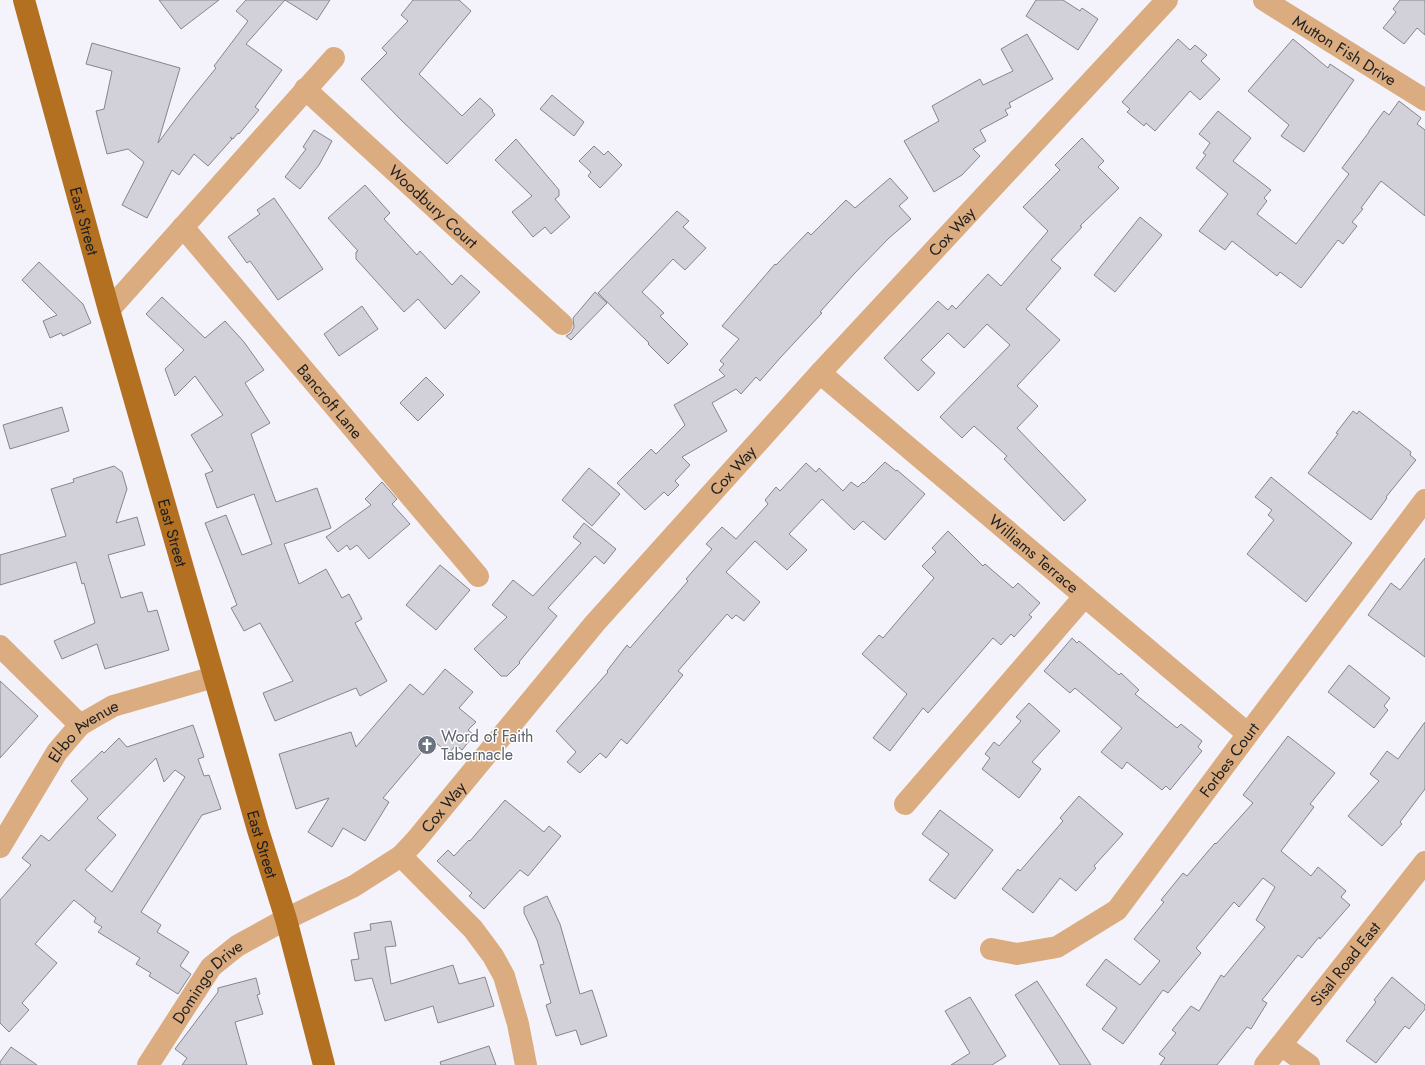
<svg xmlns="http://www.w3.org/2000/svg" width="1425" height="1065" font-family="Jost,sans-serif">
<style>
.building{fill:#d2d1da;stroke:#86858c;fill-rule:evenodd}
.lines{fill:none;stroke-linecap:round;stroke-linejoin:round}
.minor{stroke:#dbac7f;stroke-width:22}
.major{stroke:#b37021;stroke-width:22}
.labels{text-anchor:middle;dominant-baseline:central;stroke-width:3;stroke-linejoin:round;paint-order:stroke}
.street-label{font-size:16px;fill:#202023;stroke:#fff}
.worship-label{font-size:16px;fill:#5b616d;stroke:#fff;text-anchor:start}
</style>
<rect width="100%" height="100%" fill="#f4f3fc"/>
<!-- building -->
<path class="building" d="M 159,0 L 219,0 L 181,29 Z
M 246,0 L 330,0 L 317,20 L 285,0 L 246,44 L 282,70 L 255,107 L 259,110 L 239,134 L 238,133 L 233,139 L 230,137 L 232,139 L 208,166 L 194,154 L 179,175 L 172,170 L 147,218 L 122,205 L 144,162 L 128,149 L 107,154 L 96,111 L 104,109 L 112,71 L 86,64 L 92,43 L 180,68 L 158,143 L 190,100 L 216,68 L 214,66 L 248,21 L 236,11 Z
M 413,0 L 459,0 L 471,11 L 419,74 L 462,116 L 480,98 L 493,110 L 492,111 L 495,115 L 447,164 L 402,121 L 361,79 L 387,53 L 382,48 L 408,21 L 401,15 Z
M 1036,0 L 1063,0 L 1080,11 L 1082,8 L 1098,19 L 1078,50 L 1026,16 Z
M 1400,0 L 1425,0 L 1425,35 L 1417,28 L 1404,44 L 1383,28 L 1396,12 L 1393,9 Z
M 1027,34 L 1053,79 L 1009,103 L 1011,107 L 1005,110 L 1008,115 L 980,130 L 986,141 L 973,149 L 980,156 L 962,175 L 934,192 L 904,141 L 939,121 L 932,106 L 980,79 L 983,85 L 1013,71 L 1001,49 Z
M 1178,39 L 1190,50 L 1195,45 L 1207,55 L 1201,61 L 1220,79 L 1200,100 L 1190,91 L 1155,131 L 1146,123 L 1144,126 L 1127,112 L 1130,109 L 1122,102 Z
M 1293,39 L 1328,68 L 1330,64 L 1354,80 L 1304,152 L 1281,136 L 1289,125 L 1248,91 Z
M 552,95 L 584,122 L 574,136 L 540,109 Z
M 1399,101 L 1421,118 L 1417,124 L 1425,130 L 1425,216 L 1381,181 L 1361,208 L 1363,209 L 1352,222 L 1357,226 L 1343,244 L 1338,240 L 1301,288 L 1280,272 L 1277,276 L 1232,241 L 1225,250 L 1199,231 L 1228,194 L 1196,168 L 1206,155 L 1203,153 L 1210,143 L 1199,134 L 1218,111 L 1251,138 L 1233,161 L 1271,190 L 1264,198 L 1267,201 L 1257,214 L 1296,244 L 1349,174 L 1342,168 L 1369,132 L 1369,131 L 1384,111 L 1389,115 Z
M 314,130 L 332,141 L 319,165 L 300,189 L 285,177 L 306,149 L 303,147 Z
M 1082,138 L 1104,161 L 1098,167 L 1119,188 L 1080,226 L 1082,227 L 1051,260 L 1061,268 L 1026,309 L 1060,340 L 1017,386 L 1038,406 L 1017,428 L 1086,500 L 1064,521 L 1004,459 L 1007,456 L 974,426 L 962,438 L 940,417 L 1010,345 L 987,324 L 964,348 L 948,333 L 921,360 L 935,373 L 918,391 L 884,358 L 938,301 L 948,310 L 952,305 L 956,309 L 988,274 L 1001,286 L 1048,231 L 1023,207 L 1060,170 L 1055,165 Z
M 516,139 L 559,190 L 559,196 L 555,199 L 570,217 L 551,234 L 545,227 L 533,237 L 512,212 L 532,196 L 495,160 Z
M 594,146 L 604,155 L 608,151 L 622,165 L 600,188 L 588,176 L 591,172 L 579,161 Z
M 890,178 L 908,198 L 899,206 L 911,219 L 889,238 L 854,274 L 820,312 L 822,313 L 780,358 L 760,381 L 756,377 L 741,394 L 736,389 L 712,403 L 727,431 L 682,457 L 690,465 L 675,481 L 679,485 L 668,496 L 664,492 L 645,510 L 617,483 L 651,449 L 656,454 L 685,425 L 674,405 L 725,376 L 719,370 L 724,364 L 720,361 L 739,339 L 722,326 L 775,264 L 776,265 L 808,232 L 811,235 L 846,200 L 855,208 Z
M 365,185 L 390,213 L 384,219 L 417,255 L 420,251 L 452,285 L 461,275 L 480,292 L 445,329 L 418,299 L 404,312 L 356,259 L 356,252 L 358,251 L 328,218 Z
M 274,198 L 323,269 L 278,300 L 250,261 L 247,263 L 228,237 L 260,214 L 257,210 Z
M 677,211 L 689,221 L 683,227 L 706,248 L 685,270 L 673,259 L 642,292 L 664,313 L 660,316 L 688,344 L 668,364 L 648,344 L 649,343 L 598,293 Z
M 1140,217 L 1162,235 L 1115,292 L 1094,275 Z
M 39,262 L 83,304 L 91,323 L 63,336 L 61,333 L 50,338 L 43,321 L 57,315 L 22,280 Z
M 595,292 L 607,303 L 571,340 L 566,336 L 571,333 L 574,327 L 573,318 Z
M 162,297 L 205,338 L 225,321 L 244,342 L 264,370 L 245,383 L 270,423 L 251,434 L 276,502 L 317,488 L 331,528 L 284,544 L 299,584 L 326,569 L 342,598 L 349,594 L 362,619 L 355,623 L 387,681 L 360,696 L 356,688 L 275,721 L 263,693 L 293,681 L 260,623 L 244,631 L 231,608 L 237,605 L 205,523 L 226,515 L 242,555 L 272,544 L 254,494 L 217,508 L 205,474 L 213,471 L 191,435 L 223,415 L 195,376 L 175,396 L 165,369 L 184,350 L 146,314 Z
M 362,306 L 378,329 L 339,356 L 324,334 Z
M 426,377 L 444,395 L 418,421 L 400,403 Z
M 62,407 L 69,431 L 10,449 L 3,425 Z
M 1353,411 L 1357,414 L 1359,411 L 1411,452 L 1410,455 L 1416,460 L 1386,497 L 1387,498 L 1371,520 L 1308,473 L 1338,434 L 1336,433 Z
M 885,462 L 896,471 L 897,470 L 925,494 L 885,540 L 863,521 L 854,530 L 822,499 L 789,534 L 807,550 L 787,570 L 755,541 L 726,572 L 760,602 L 744,621 L 736,615 L 732,619 L 727,614 L 678,671 L 683,675 L 627,744 L 621,739 L 606,758 L 600,753 L 580,773 L 567,762 L 576,752 L 556,731 L 608,672 L 607,671 L 627,645 L 630,648 L 688,581 L 686,579 L 712,549 L 706,544 L 722,527 L 736,539 L 768,504 L 765,500 L 776,487 L 780,491 L 806,463 L 816,472 L 819,468 L 843,491 L 851,482 L 858,487 L 863,482 L 864,483 Z
M 114,466 L 122,472 L 127,489 L 116,523 L 137,517 L 145,545 L 108,555 L 121,598 L 142,592 L 148,612 L 157,610 L 169,650 L 105,669 L 97,644 L 62,659 L 54,641 L 95,623 L 84,583 L 82,584 L 76,562 L 0,585 L 0,555 L 66,536 L 51,489 L 74,482 L 73,479 Z
M 589,468 L 620,494 L 592,526 L 562,500 Z
M 1271,477 L 1352,543 L 1306,602 L 1247,554 L 1274,520 L 1268,515 L 1272,510 L 1255,497 Z
M 382,482 L 397,499 L 392,504 L 410,524 L 369,559 L 357,545 L 350,550 L 347,545 L 338,552 L 326,537 L 371,505 L 365,499 Z
M 584,523 L 616,549 L 604,564 L 595,556 L 548,608 L 557,616 L 519,662 L 520,663 L 507,676 L 501,676 L 474,649 L 507,617 L 492,605 L 513,580 L 533,596 L 581,543 L 573,537 Z
M 948,531 L 983,566 L 985,564 L 1013,588 L 1018,583 L 1040,603 L 1029,615 L 1032,617 L 1014,637 L 1011,634 L 1001,645 L 993,638 L 928,713 L 923,708 L 890,751 L 873,738 L 907,694 L 862,654 L 879,635 L 883,638 L 934,578 L 922,566 L 936,552 L 932,548 Z
M 1425,558 L 1425,657 L 1368,615 L 1391,583 L 1400,590 Z
M 440,565 L 470,590 L 436,630 L 406,605 Z
M 1072,638 L 1077,643 L 1079,641 L 1119,675 L 1121,673 L 1139,690 L 1135,694 L 1177,728 L 1181,724 L 1202,741 L 1198,747 L 1202,751 L 1170,790 L 1166,786 L 1162,790 L 1127,762 L 1122,769 L 1101,752 L 1122,728 L 1075,688 L 1070,693 L 1044,671 Z
M 1349,665 L 1390,698 L 1384,706 L 1388,710 L 1374,728 L 1328,692 Z
M 445,669 L 473,692 L 459,708 L 476,722 L 468,730 L 474,735 L 462,750 L 456,745 L 449,753 L 432,740 L 383,798 L 389,802 L 365,841 L 343,828 L 332,847 L 308,832 L 329,798 L 296,809 L 279,754 L 351,732 L 356,747 L 410,684 L 423,695 Z
M 0,681 L 38,716 L 0,758 Z
M 1029,703 L 1060,731 L 1032,762 L 1041,769 L 1019,798 L 982,769 L 990,758 L 985,754 L 994,742 L 999,746 L 1021,721 L 1016,717 Z
M 1425,722 L 1425,789 L 1400,822 L 1402,824 L 1382,846 L 1348,816 L 1379,781 L 1370,774 L 1387,751 L 1398,759 Z
M 193,725 L 204,757 L 198,759 L 204,776 L 209,775 L 221,809 L 202,815 L 141,912 L 161,925 L 157,932 L 189,952 L 180,966 L 191,974 L 178,994 L 149,976 L 151,973 L 136,964 L 140,958 L 98,932 L 102,927 L 94,922 L 96,918 L 74,900 L 35,944 L 57,963 L 22,1003 L 29,1010 L 9,1032 L 0,1023 L 0,900 L 31,865 L 22,858 L 41,835 L 49,841 L 88,799 L 71,781 L 102,751 L 104,753 L 119,738 L 127,747 ZM 156,758 L 164,782 L 175,770 L 185,777 L 112,892 L 85,870 L 116,835 L 97,818 Z
M 1288,736 L 1335,773 L 1310,804 L 1314,807 L 1281,851 L 1311,876 L 1318,867 L 1346,891 L 1341,897 L 1350,905 L 1320,939 L 1319,937 L 1302,958 L 1298,955 L 1262,1000 L 1267,1003 L 1251,1029 L 1247,1027 L 1217,1065 L 1160,1065 L 1165,1058 L 1159,1054 L 1176,1033 L 1172,1030 L 1191,1006 L 1199,1011 L 1221,975 L 1224,977 L 1265,927 L 1256,920 L 1275,887 L 1263,878 L 1239,907 L 1234,902 L 1196,948 L 1201,953 L 1168,993 L 1163,990 L 1123,1044 L 1102,1029 L 1117,1008 L 1086,985 L 1106,959 L 1140,985 L 1160,961 L 1134,939 L 1164,902 L 1161,900 L 1183,873 L 1187,876 L 1215,843 L 1216,844 L 1253,803 L 1243,795 Z
M 1079,796 L 1123,834 L 1094,866 L 1096,868 L 1076,891 L 1060,878 L 1033,913 L 1002,889 L 1018,869 L 1020,871 L 1063,821 L 1060,818 Z
M 505,800 L 544,832 L 549,826 L 561,836 L 528,876 L 520,870 L 484,909 L 469,896 L 472,893 L 437,861 L 448,850 L 454,856 L 469,840 L 470,841 Z
M 940,810 L 993,850 L 955,899 L 929,880 L 949,854 L 922,834 Z
M 547,896 L 560,924 L 580,994 L 592,990 L 607,1036 L 581,1045 L 576,1030 L 556,1036 L 546,1005 L 551,1003 L 540,965 L 544,964 L 537,940 L 524,913 L 524,907 Z
M 391,921 L 396,946 L 385,947 L 391,984 L 453,965 L 459,984 L 485,977 L 494,1006 L 438,1023 L 433,1006 L 385,1021 L 372,978 L 355,981 L 351,960 L 359,959 L 354,933 L 371,930 L 370,924 Z
M 1392,977 L 1425,1005 L 1425,1009 L 1409,1029 L 1405,1026 L 1376,1063 L 1346,1041 L 1376,1002 L 1374,1000 Z
M 256,978 L 260,994 L 257,995 L 263,1014 L 235,1022 L 247,1065 L 182,1065 L 187,1058 L 175,1049 L 218,992 L 218,988 Z
M 1037,981 L 1061,1018 L 1091,1065 L 1060,1065 L 1015,995 Z
M 970,997 L 1006,1056 L 992,1065 L 951,1065 L 970,1053 L 945,1011 Z
M 489,1046 L 496,1065 L 441,1065 L 440,1062 Z
M 11,1047 L 37,1065 L 0,1065 L 0,1062 Z"/>
<g class="lines">
<!-- minor -->
<g class="minor">
<path id="s1" d="M 1264,0 L 1425,100"/>
<path id="s2" d="M 305,89 L 562,324"/>
<path id="s3" d="M 183,227 L 478,576"/>
<path d="M 109,310 L 334,58"/>
<path id="s4" d="M 820,373 L 1248,734"/>
<path d="M 0,646 L 80,725"/>
<path d="M 905,804 L 1084,597"/>
<path id="s5" d="M 0,847 L 57,752 L 80,725 L 113,706 L 214,677"/>
<path d="M 401,856 L 473,929 L 493,956 L 504,976 L 518,1024 L 526,1065"/>
<path id="s6" d="M 991,949 L 1017,954 L 1057,947 L 1117,910 L 1248,734 L 1425,500"/>
<path d="M 1281,1045 L 1309,1065"/>
<path id="s7" d="M 148,1065 L 211,967 L 237,946 L 286,919 L 354,886 L 401,856 L 416,840 L 595,623 L 820,373 L 1167,0"/>
<path id="s8" d="M 1265,1065 L 1425,862"/>
</g>
<!-- major -->
<path class="major" id="s9" d="M 24,0 L 109,310 L 258,830 L 286,919 L 324,1065"/>
</g>
<!-- icons -->
<defs>
<symbol id="church-disc" viewBox="-11 -11 22 22"><circle r="9.5" fill="#6b7280" stroke="#fff"/><path d="M-1.2-6h2.4v3.5h3.3v2.4h-3.3V6h-2.4V-.1h-3.3v-2.4h3.3Z" fill="#fff"/></symbol>
</defs>
<g fill-rule="evenodd">
<use href="#church-disc" x="416" y="734" width="22" height="22"/>
</g>
<g class="labels">
<!-- street labels -->
<g class="street-label">
<text stroke="none"><textPath href="#s1" startOffset="95">Mutton Fish Drive</textPath></text>
<text stroke="none"><textPath href="#s2" startOffset="174">Woodbury Court</textPath></text>
<text stroke="none"><textPath href="#s9" startOffset="229">East Street</textPath></text>
<text stroke="none"><textPath href="#s7" startOffset="1170">Cox Way</textPath></text>
<text stroke="none"><textPath href="#s3" startOffset="228">Bancroft Lane</textPath></text>
<text stroke="none"><textPath href="#s7" startOffset="846">Cox Way</textPath></text>
<text stroke="none"><textPath href="#s9" startOffset="553">East Street</textPath></text>
<text stroke="none"><textPath href="#s4" startOffset="280">Williams Terrace</textPath></text>
<text stroke="none"><textPath href="#s5" startOffset="145">El-bo Avenue</textPath></text>
<text stroke="none"><textPath href="#s6" startOffset="325">Forbes Court</textPath></text>
<text stroke="none"><textPath href="#s7" startOffset="402">Cox Way</textPath></text>
<text stroke="none"><textPath href="#s9" startOffset="877">East Street</textPath></text>
<text stroke="none"><textPath href="#s8" startOffset="129">Sisal Road East</textPath></text>
<text stroke="none"><textPath href="#s7" startOffset="103">Domingo Drive</textPath></text>
</g>
<!-- worship labels -->
<g class="worship-label">
<text x="441" y="736">Word of Faith<tspan x="441" dy="18">Tabernacle</tspan></text>
</g>
</g>
</svg>
